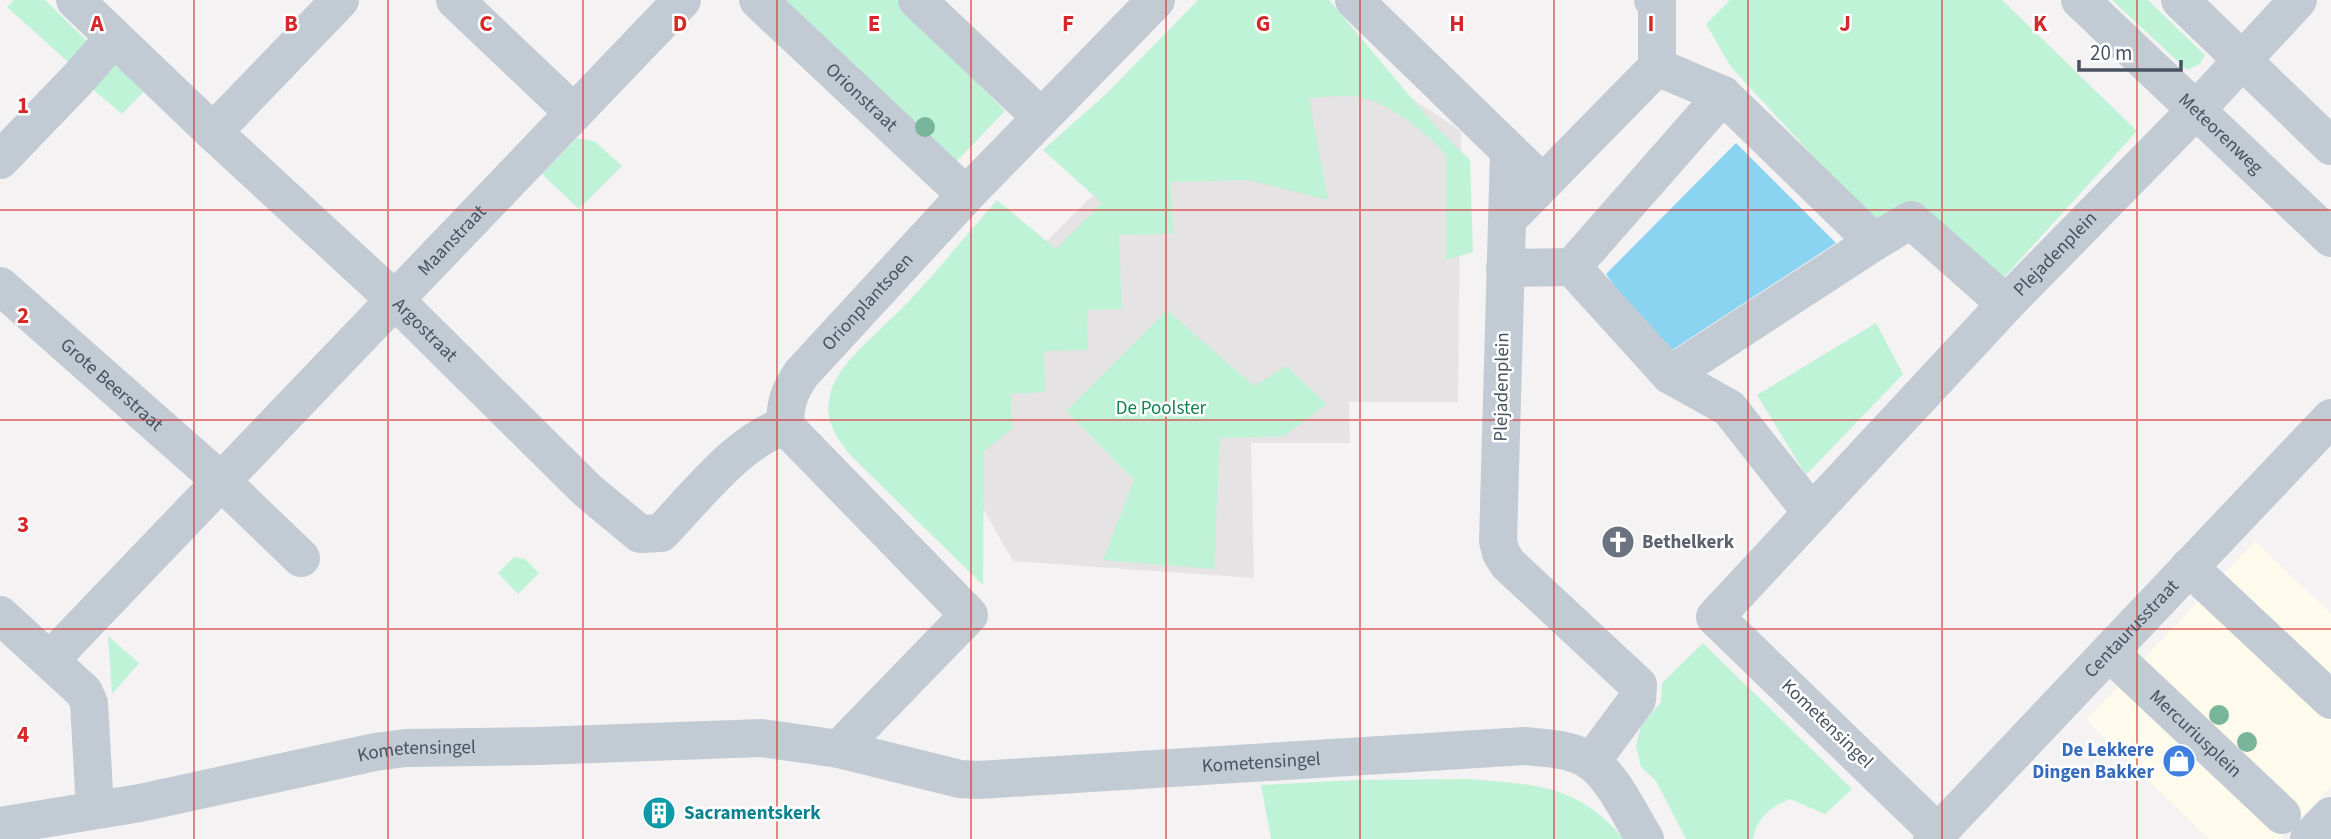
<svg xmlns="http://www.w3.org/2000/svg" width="2331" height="839" font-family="'Source Sans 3',sans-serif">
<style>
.commercial{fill:#fefaec}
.education{fill:#e5e3e4}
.green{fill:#bff3d7}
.water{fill:#8ad4f2}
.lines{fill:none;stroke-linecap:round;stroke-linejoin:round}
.minor{stroke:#c2cbd4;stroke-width:38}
.tree{fill:#78b59b}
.grid{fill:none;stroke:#d62828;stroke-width:2;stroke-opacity:0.55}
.labels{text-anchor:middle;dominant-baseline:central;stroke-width:5;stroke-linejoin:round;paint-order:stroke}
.street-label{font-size:19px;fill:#485361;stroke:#fff}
.park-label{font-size:19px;fill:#128354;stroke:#fff}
.worship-label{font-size:19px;font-weight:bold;fill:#5b616d;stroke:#fff;text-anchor:start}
.shop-label{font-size:19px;font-weight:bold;fill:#366cbe;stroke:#fff;text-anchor:end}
.culture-label{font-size:19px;font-weight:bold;fill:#0d838f;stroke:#fff;text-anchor:start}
.grid-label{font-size:23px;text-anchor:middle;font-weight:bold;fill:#d62828;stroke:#fff;stroke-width:5;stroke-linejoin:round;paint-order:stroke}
</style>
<rect width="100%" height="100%" fill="#f4f2f2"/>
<!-- commercial -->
<path class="commercial" d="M 2255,541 L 2331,614 L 2331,786 L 2280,839 L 2209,839 L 2086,720 Z"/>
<!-- education -->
<path class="education" d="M 1317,35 L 1461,131 L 1458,402 L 1349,402 L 1350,443 L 1251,443 L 1254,578 L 1013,561 L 909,379 L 1236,52 Z"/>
<!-- green -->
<path class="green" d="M 14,0 L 45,0 L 91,45 L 76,69 L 7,7 Z
M 778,0 L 897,0 L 1005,111 L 955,163 Z
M 1198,0 L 1329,0 L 1436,127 L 1470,160 L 1473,252 L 1446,260 L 1446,155 C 1426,132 1394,107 1364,98 C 1352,94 1323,97 1309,98 L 1328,200 L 1249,180 L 1171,182 L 1173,234 L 1119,235 L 1122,309 L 1087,310 L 1088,350 L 1044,351 L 1045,392 L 1011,394 L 1012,429 L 984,451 L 983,585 L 850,455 C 834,434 823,419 831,391 C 838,363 887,325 908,302 C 939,269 967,234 997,200 L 1056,249 L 1102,203 L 1043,150 L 1106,94 Z
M 1730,0 L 2002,0 L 2137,131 L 1998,284 L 1881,230 L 1731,67 L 1706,24 Z
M 2112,0 L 2148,0 L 2205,55 L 2200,64 L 2187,70 Z
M 118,59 L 148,87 L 122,114 L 90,87 Z
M 577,138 L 594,141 L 622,166 L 579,209 L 542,174 Z
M 1167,310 L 1254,386 L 1286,366 L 1327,404 L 1284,436 L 1220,438 L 1214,569 L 1103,560 L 1134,480 L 1066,411 Z
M 1876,323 L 1903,374 L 1806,475 L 1757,395 Z
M 514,557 L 525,559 L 539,573 L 518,594 L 498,573 Z
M 108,636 L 139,663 L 112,694 Z
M 1703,643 L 1852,789 L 1825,814 L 1790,799 C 1770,807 1757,818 1753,839 L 1686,839 L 1656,781 L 1641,767 L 1636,746 L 1641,726 L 1661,702 L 1662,683 Z
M 1470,779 C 1537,785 1577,784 1624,839 L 1271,839 L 1261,785 L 1357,780 Z"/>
<!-- water -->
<path class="water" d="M 1736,143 L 1836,243 L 1663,356 L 1606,274 Z"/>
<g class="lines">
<!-- minor -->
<g class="minor">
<path id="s1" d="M 75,0 L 213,132 L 395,300 L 587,490 L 640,534 L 661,533 C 695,498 739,440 785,426"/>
<path d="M 455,0 L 574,113"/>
<path id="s2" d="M 758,0 L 966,195"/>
<path d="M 917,0 L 1041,117"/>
<path d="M 1354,0 L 1528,169"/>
<path id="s3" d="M 2080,0 L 2331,238"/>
<path d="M 2180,0 L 2331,146"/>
<path d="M 1657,67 L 1723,95 L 1874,242 L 1911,220 L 2006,304"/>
<path d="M 213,132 L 340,0"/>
<path d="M 1509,151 L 1498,541 L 1501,553 L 1508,564 L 1638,685 L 1637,700 L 1591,762"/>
<path d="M 0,160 L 77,80 L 114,38"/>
<path d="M 1508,219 L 1657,67 L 1657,3 L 1653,0"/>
<path d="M 1572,267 L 1670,375 L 1729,408 L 1812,513"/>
<path d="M 1505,268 L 1572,267 L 1723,95"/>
<path id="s4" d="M 0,286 L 222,482 L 301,558"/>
<path d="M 1670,375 L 1874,242"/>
<path d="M 2189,567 L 2331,700"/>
<path d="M 0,615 L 84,692 L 89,703 L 95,809"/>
<path id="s5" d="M 2109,652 L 2282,815"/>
<path id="s6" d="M 50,660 L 682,0"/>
<path id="s7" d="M 839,749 L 969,615 L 785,426 C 785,404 789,392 801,374 L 966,195 L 1156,0"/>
<path id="s8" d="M 0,826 L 140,803 L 375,752 L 406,748 L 538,746 L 762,738 L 839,749 L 960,779 L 978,780 L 1525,746 C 1547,748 1575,749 1593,763 C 1615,781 1630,815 1645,839"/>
<path id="s9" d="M 1938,833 L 1715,617 L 2006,304 L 2197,109 L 2298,0"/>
<path id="s10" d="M 1932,839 L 2331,418"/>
<path d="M 2309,839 L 2331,816"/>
</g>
</g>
<!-- trees -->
<g class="tree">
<circle cx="925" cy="127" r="10"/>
<circle cx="2219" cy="715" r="10"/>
<circle cx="2247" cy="742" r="10"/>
</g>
<!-- grid -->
<path class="grid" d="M 194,0 L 194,839M 388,0 L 388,839M 583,0 L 583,839M 777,0 L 777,839M 971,0 L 971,839M 1166,0 L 1166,839M 1360,0 L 1360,839M 1554,0 L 1554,839M 1748,0 L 1748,839M 1942,0 L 1942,839M 2137,0 L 2137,839M 0,210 L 2331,210M 0,420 L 2331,420M 0,629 L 2331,629"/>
<!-- icons -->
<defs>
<symbol id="church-disc" viewBox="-11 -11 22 22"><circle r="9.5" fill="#6b7280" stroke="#fff"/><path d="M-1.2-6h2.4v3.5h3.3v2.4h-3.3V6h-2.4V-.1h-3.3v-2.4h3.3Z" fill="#fff"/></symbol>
<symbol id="shop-disc" viewBox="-11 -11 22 22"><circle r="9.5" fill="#3f7fe0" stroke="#fff"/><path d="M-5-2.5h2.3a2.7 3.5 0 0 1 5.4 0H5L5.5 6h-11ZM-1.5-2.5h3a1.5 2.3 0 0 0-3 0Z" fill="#fff"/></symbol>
<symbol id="building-disc" viewBox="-11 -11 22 22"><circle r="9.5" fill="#0f9aa8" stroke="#fff"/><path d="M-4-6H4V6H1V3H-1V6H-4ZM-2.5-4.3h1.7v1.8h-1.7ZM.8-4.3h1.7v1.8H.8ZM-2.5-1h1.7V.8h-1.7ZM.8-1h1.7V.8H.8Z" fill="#fff"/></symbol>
</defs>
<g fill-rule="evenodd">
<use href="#church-disc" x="1599" y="523" width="38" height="38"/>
<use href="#shop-disc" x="2160" y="742" width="38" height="38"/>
<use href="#building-disc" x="640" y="794" width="38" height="38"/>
</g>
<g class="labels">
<!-- street labels -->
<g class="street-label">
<text stroke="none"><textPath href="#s2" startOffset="142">Orionstraat</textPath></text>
<text stroke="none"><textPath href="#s3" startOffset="194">Meteorenweg</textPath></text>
<text stroke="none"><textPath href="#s6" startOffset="581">Maanstraat</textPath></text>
<text stroke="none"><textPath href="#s9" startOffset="808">Plejadenplein</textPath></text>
<text stroke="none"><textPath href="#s7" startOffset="604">Orionplantsoen</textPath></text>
<text stroke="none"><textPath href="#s1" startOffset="481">Argostraat</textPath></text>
<text stroke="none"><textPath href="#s4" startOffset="149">Grote Beerstraat</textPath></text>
<text transform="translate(1502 387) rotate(-89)">Plejadenplein</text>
<text stroke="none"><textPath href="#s10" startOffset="290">Centaurusstraat</textPath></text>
<text transform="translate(1827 724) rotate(44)">Kometensingel</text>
<text stroke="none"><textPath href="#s5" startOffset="119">Mercuriusplein</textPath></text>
<text stroke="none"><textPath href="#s8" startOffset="424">Kometensingel</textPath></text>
<text stroke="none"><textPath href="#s8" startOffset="1274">Kometensingel</textPath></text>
</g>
<!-- park labels -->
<g class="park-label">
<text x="1161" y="408">De Poolster</text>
</g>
<!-- worship labels -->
<g class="worship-label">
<text x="1642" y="542">Bethelkerk</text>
</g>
<!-- shop labels -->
<g class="shop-label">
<text x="2154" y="750">De Lekkere<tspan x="2154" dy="22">Dingen Bakker</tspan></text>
</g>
<!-- culture labels -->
<g class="culture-label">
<text x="684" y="813">Sacramentskerk</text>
</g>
</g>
<g class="grid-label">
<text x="97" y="31">A</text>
<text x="291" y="31">B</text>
<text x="486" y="31">C</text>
<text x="680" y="31">D</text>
<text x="874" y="31">E</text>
<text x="1068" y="31">F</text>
<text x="1263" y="31">G</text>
<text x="1457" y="31">H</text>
<text x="1651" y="31">I</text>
<text x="1845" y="31">J</text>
<text x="2040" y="31">K</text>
<text x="23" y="113">1</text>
<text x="23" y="323">2</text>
<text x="23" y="532">3</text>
<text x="23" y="742">4</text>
</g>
<!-- scale -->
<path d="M2079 60v10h102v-10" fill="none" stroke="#485361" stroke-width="3.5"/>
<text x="2090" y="60" font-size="21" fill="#485361" stroke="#ffffff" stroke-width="5" paint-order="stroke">20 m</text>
</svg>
